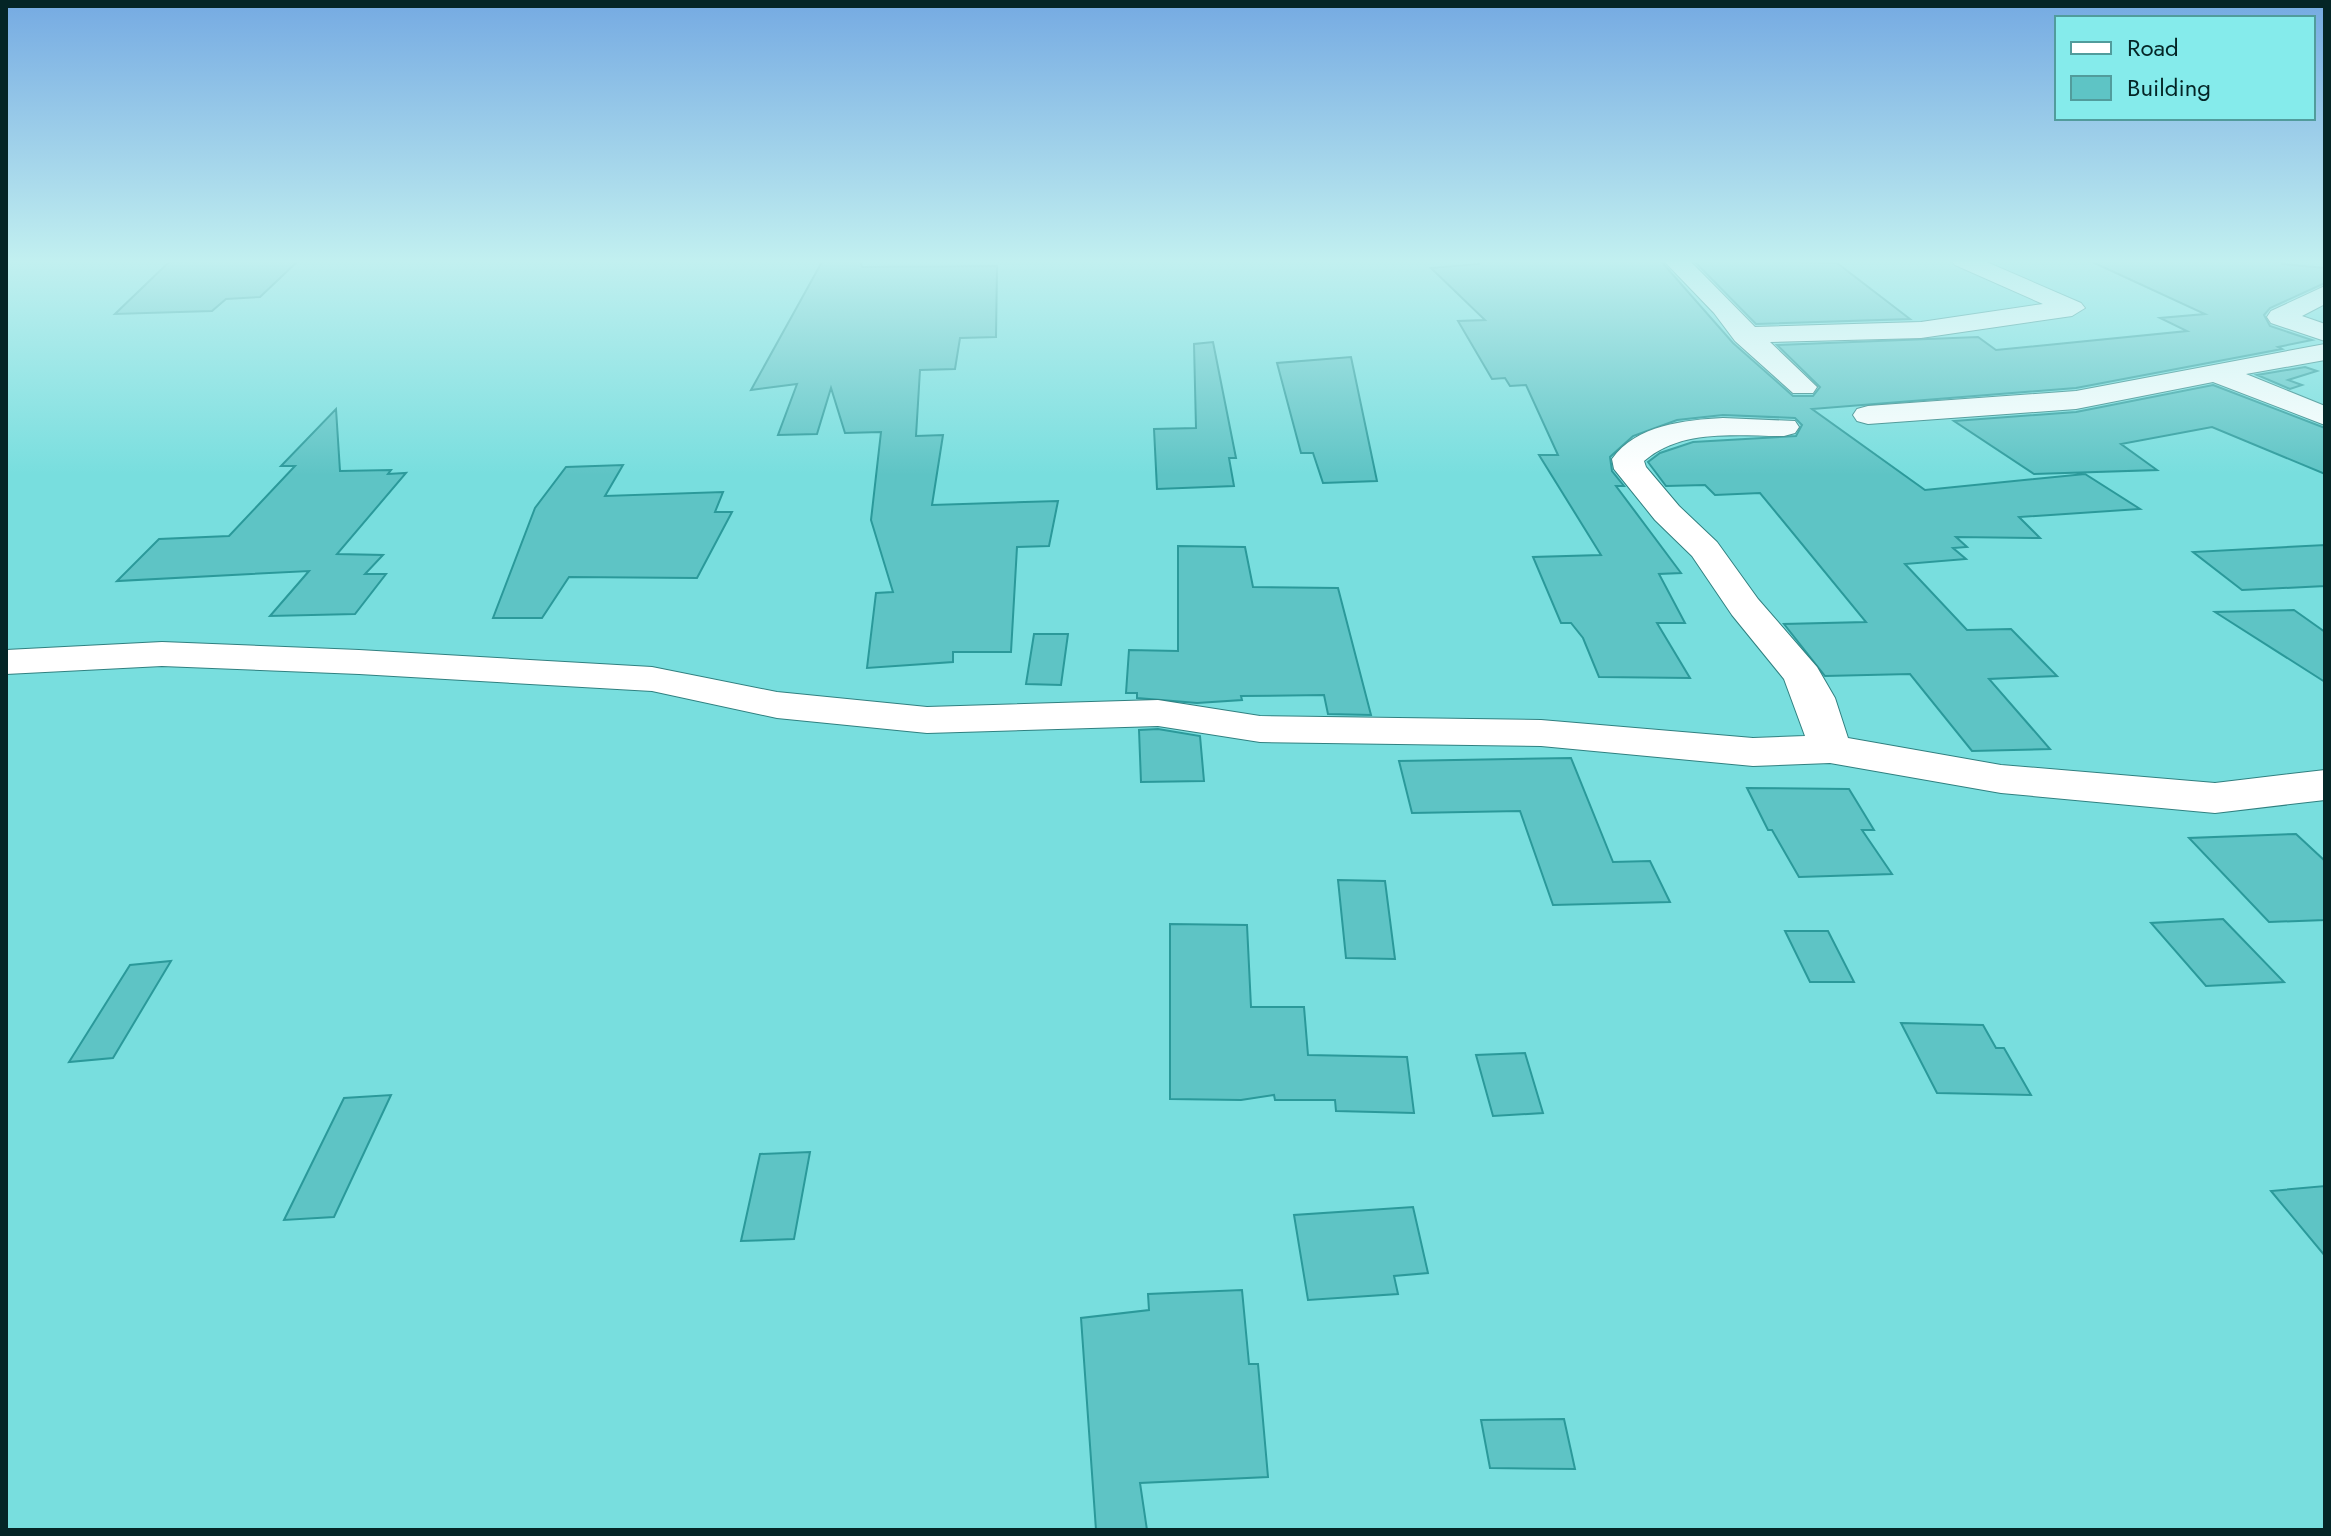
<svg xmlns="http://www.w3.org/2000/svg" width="2331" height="1536" font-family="Jost,sans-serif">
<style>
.building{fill:#5ec4c5;stroke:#2b999a;stroke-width:2}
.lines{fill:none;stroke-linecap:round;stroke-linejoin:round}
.minor-casing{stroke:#308080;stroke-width:2}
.minor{fill:#fff;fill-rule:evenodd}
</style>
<rect width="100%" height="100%" fill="#78dede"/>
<!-- building -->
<path class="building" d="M 299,260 L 260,297 L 226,299 L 212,311 L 115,314 L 169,262 Z
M 823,260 L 860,260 L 862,267 L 997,266 L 996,337 L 960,338 L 955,369 L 920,370 L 916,436 L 943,435 L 932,505 L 1058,501 L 1049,546 L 1017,547 L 1011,652 L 953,652 L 953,662 L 867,668 L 876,593 L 893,592 L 871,520 L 881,432 L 845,433 L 831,388 L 817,434 L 778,435 L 797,384 L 751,390 Z
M 1476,260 L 1660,260 L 1733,343 L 1793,396 L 1813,396 L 1820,387 L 1777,345 L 1978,337 L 1996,350 L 2187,331 L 2160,318 L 2205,314 L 2088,260 L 2282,260 L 2282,264 L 2325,268 L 2325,283 L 2270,308 L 2264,315 L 2270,326 L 2312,340 L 2278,347 L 2282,349 L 2076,388 L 1812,409 L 1925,490 L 2085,474 L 2140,509 L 2019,517 L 2040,538 L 1956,537 L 1967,547 L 1953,548 L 1966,559 L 1905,564 L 1967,630 L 2011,629 L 2057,676 L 1989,679 L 2050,749 L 1972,751 L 1910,674 L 1825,676 L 1784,624 L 1866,622 L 1760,493 L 1715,495 L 1705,485 L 1666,486 L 1648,462 L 1660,453 L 1693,442 L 1796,436 L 1802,425 L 1795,418 L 1723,415 L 1677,420 L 1633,436 L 1610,457 L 1612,471 L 1624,486 L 1616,486 L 1681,573 L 1659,574 L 1685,623 L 1657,623 L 1690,678 L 1599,677 L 1583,638 L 1571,623 L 1561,623 L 1533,557 L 1601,555 L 1539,455 L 1558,455 L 1526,385 L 1510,386 L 1505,378 L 1492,379 L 1458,321 L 1485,320 L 1431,268 L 1479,264 Z
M 1693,260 L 1837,263 L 1910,319 L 1756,324 Z
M 1213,342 L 1236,458 L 1229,458 L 1234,486 L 1157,489 L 1154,429 L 1196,428 L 1194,344 Z
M 1351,357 L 1377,481 L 1323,483 L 1313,453 L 1301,453 L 1277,363 Z
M 2305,367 L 2317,371 L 2288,380 L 2302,385 L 2290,389 L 2257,375 Z
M 2213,385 L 2325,428 L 2325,474 L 2212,427 L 2121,444 L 2157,470 L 2034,474 L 1954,421 L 2076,412 Z
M 336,409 L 340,471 L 391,470 L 388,474 L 406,473 L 337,554 L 383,555 L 365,574 L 386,574 L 355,614 L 270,616 L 309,571 L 117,581 L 159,539 L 229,536 L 295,466 L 281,466 Z
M 623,465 L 605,496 L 723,492 L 715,512 L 732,512 L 697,578 L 569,577 L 542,618 L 493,618 L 535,508 L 566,467 Z
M 2325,545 L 2325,586 L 2242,590 L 2193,552 Z
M 1178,546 L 1245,547 L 1253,587 L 1338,588 L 1371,715 L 1328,714 L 1324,695 L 1241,696 L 1242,700 L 1197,703 L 1137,698 L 1137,693 L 1126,693 L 1129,650 L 1178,651 Z
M 2294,610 L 2325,632 L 2325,682 L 2215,612 Z
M 1034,634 L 1068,634 L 1061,685 L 1026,684 Z
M 1158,729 L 1200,736 L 1204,781 L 1141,782 L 1139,730 Z
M 1571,758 L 1613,862 L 1650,861 L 1670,902 L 1553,905 L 1520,811 L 1412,813 L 1399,761 Z
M 1747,788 L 1849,789 L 1874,830 L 1862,830 L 1892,874 L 1799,877 L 1772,830 L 1768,830 Z
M 2296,834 L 2325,861 L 2325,920 L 2269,922 L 2189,838 Z
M 1338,880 L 1385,881 L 1395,959 L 1346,958 Z
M 2223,919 L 2284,982 L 2206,986 L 2151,923 Z
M 1170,924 L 1247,925 L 1251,1007 L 1304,1007 L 1308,1055 L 1407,1057 L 1414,1113 L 1336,1111 L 1335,1100 L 1275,1100 L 1274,1095 L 1241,1100 L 1170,1099 Z
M 1785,931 L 1828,931 L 1854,982 L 1810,982 Z
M 171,961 L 113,1058 L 69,1062 L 130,965 Z
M 1901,1023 L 1983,1025 L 1996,1048 L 2004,1048 L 2031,1095 L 1937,1093 Z
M 1525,1053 L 1543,1113 L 1493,1116 L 1476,1055 Z
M 391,1095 L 334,1217 L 284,1220 L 344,1098 Z
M 810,1152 L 794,1239 L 741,1241 L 760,1154 Z
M 2325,1186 L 2325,1256 L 2271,1191 Z
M 1413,1207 L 1428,1273 L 1394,1276 L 1398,1294 L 1308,1300 L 1294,1215 Z
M 1242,1290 L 1249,1364 L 1258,1364 L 1268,1477 L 1140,1483 L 1147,1530 L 1096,1530 L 1081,1318 L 1149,1310 L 1148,1294 Z
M 1564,1419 L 1575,1469 L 1490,1468 L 1481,1420 Z"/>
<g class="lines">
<defs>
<path id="minor" d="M 1663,260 L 1689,260 L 1755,327 L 1921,322 L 2043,304 L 1955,265 L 1951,260 L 1982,260 L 2081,303 L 2085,308 L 2072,316 L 1921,338 L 1770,342 L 1817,387 L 1813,393 L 1793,393 L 1735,341 L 1714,313 Z
M 2325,286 L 2325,304 L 2302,316 L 2325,324 L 2325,341 L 2271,323 L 2267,317 L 2271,311 Z
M 2325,344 L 2325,360 L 2246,374 L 2325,406 L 2325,425 L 2213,382 L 2076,409 L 1868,424 L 1857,421 L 1853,415 L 1857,409 L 1868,406 L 2076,391 Z
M 1723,418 L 1795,421 L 1799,427 L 1795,433 L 1784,436 C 1737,436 1682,428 1644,461 L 1646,467 L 1679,506 L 1717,542 L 1758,599 L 1817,667 L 1835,698 L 1848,738 L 2001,765 L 2215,783 L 2325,770 L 2325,800 L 2215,813 L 2001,793 L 1830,763 L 1753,766 L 1541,746 L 1260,742 L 1158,726 L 927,733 L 777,718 L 652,691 L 359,674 L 162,666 L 6,674 L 6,650 L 162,642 L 359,650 L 652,667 L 777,692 L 927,707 L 1158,700 L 1260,716 L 1541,720 L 1753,738 L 1805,736 L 1784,679 L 1732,615 L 1692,556 L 1655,520 L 1614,469 L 1612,459 C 1636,425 1685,420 1723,418 Z"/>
</defs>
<!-- minor casing -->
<use href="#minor" class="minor-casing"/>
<!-- minor -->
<use href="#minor" class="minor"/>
</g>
<!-- sky -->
<linearGradient id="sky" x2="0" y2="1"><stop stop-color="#75aae2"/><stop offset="0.55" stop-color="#c2f0f0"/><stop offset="1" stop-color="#c2f0f0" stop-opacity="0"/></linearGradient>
<rect width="2331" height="475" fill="url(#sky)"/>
<!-- border -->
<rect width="2331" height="1536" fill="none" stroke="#042526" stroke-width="16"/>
<!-- legend -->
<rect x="2055" y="16" width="260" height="104" fill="#85ebeb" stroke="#519c9c" stroke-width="2"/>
<rect x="2071" y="42" width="40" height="12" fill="#ffffff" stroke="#519c9c" stroke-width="2"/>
<text x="2127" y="56" font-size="24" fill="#042526">Road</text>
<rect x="2071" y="76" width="40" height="24" fill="#5ec4c5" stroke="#519c9c" stroke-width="2"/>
<text x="2127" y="96" font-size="24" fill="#042526">Building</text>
</svg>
